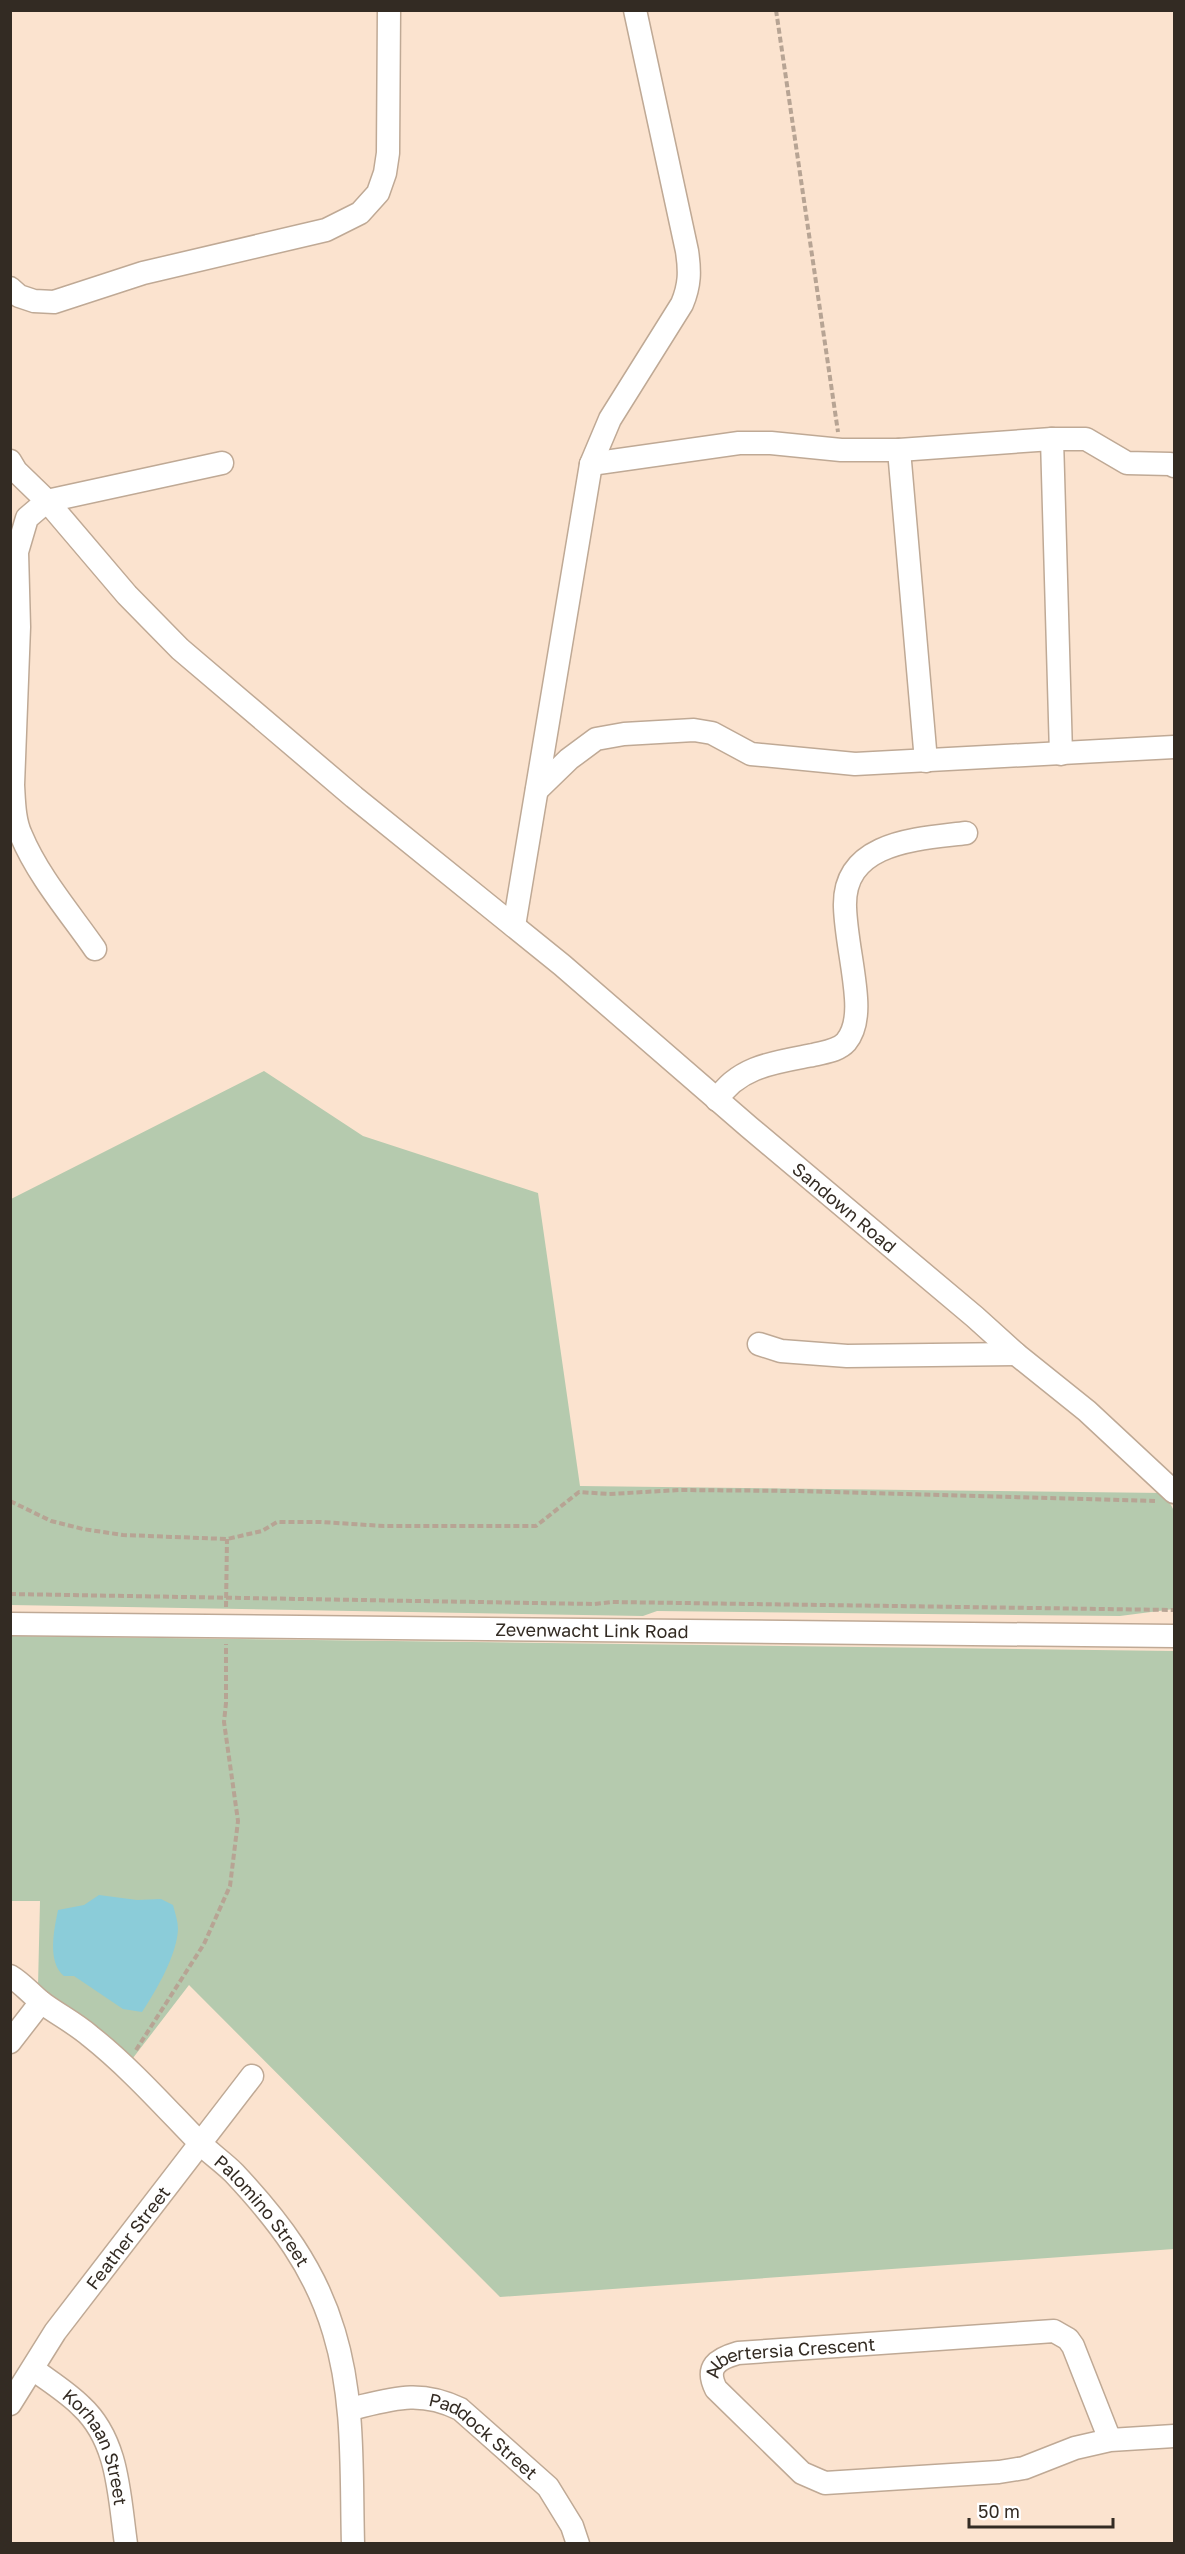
<svg xmlns="http://www.w3.org/2000/svg" width="1185" height="2554" font-family="'Golos Text',sans-serif">
<style>
.green{fill:#b5caae}
.water{fill:#8bccd9}
.lines{fill:none;stroke-linecap:round;stroke-linejoin:round}
.minor-casing{stroke:#bfa995;stroke-width:25}
.path{stroke:#b7a494;stroke-width:4;stroke-dasharray:6 3;stroke-linecap:butt}
.minor{stroke:#fff;stroke-width:22}
.labels{text-anchor:middle;dominant-baseline:central;stroke-width:5;stroke-linejoin:round;paint-order:stroke}
.street-label{font-size:18px;fill:#332b23;stroke:#fff}
</style>
<rect width="100%" height="100%" fill="#fbe3cf"/>
<!-- green -->
<path class="green" d="M 264,1071 L 363,1136 L 538,1193 L 580,1486 L 1165,1493 L 1174,1511 L 1174,1609 L 1120,1616 L 657,1611 L 643,1616 L 11,1605 L 11,1199 Z
M 11,1636 L 1174,1651 L 1174,2249 L 500,2297 L 189,1985 L 133,2058 L 38,1986 L 40,1901 L 11,1901 Z"/>
<!-- water -->
<path class="water" d="M 99,1895 L 137,1900 L 161,1899 L 173,1905 C 175,1913 178,1921 178,1929 C 177,1955 156,1991 142,2012 L 123,2009 L 74,1976 L 64,1976 C 47,1962 54,1930 58,1910 L 84,1905 Z"/>
<g class="lines">
<defs>
<g id="minor">
<path d="M 10,288 L 19,296 L 34,301 L 54,302 L 143,273 L 326,230 L 360,213 L 378,193 L 385,173 L 388,153 L 389,10"/>
<path d="M 1052,439 L 1061,754"/>
<path d="M 899,450 L 926,761"/>
<path id="s1" d="M 10,461 L 16,471 L 47,501 L 127,595 L 180,649 L 354,797 L 562,965 L 749,1127 L 975,1317 L 1016,1354 L 1087,1411 L 1174,1492"/>
<path d="M 591,464 L 739,443 L 771,443 L 841,450 L 899,450 L 1052,439 L 1086,439 L 1127,463 L 1170,464 L 1174,466"/>
<path d="M 537,790 L 569,759 L 596,739 L 624,734 L 694,730 L 712,733 L 751,754 L 855,764 L 1174,747"/>
<path d="M 514,926 L 591,464 L 610,419 L 682,304 C 690,285 690,271 687,251 L 635,10"/>
<path d="M 95,949 C 70,913 38,876 21,835 C 14,820 14,801 13,785 L 19,627 L 17,552 L 27,518 L 47,501 L 222,463"/>
<path d="M 717,1100 C 738,1066 777,1062 813,1055 C 824,1052 838,1051 846,1042 C 856,1030 857,1012 856,998 C 854,967 846,937 845,907 C 843,841 918,839 966,833"/>
<path d="M 759,1344 L 781,1351 L 847,1356 L 1016,1354"/>
<path id="s2" d="M 10,1624 L 1174,1636"/>
<path id="s3" d="M 10,1976 C 22,1983 31,1994 41,2002 C 57,2014 75,2023 90,2036 C 129,2067 162,2104 197,2140 C 208,2152 222,2161 234,2173 C 279,2221 315,2268 334,2332 C 355,2401 351,2473 353,2544"/>
<path d="M 10,2042 L 41,2002"/>
<path id="s4" d="M 33,2369 C 49,2381 67,2392 81,2406 C 119,2441 119,2496 126,2544"/>
<path id="s5" d="M 10,2404 L 55,2332 L 252,2076"/>
<path id="s6" d="M 350,2409 C 392,2399 419,2389 460,2409 L 548,2487 L 572,2526 L 578,2544"/>
<path id="s7" d="M 1110,2440 L 1075,2448 L 1024,2468 L 999,2472 L 825,2483 L 802,2473 L 716,2389 C 705,2367 717,2359 738,2353 L 1054,2331 L 1068,2339 L 1073,2346 L 1110,2440 L 1174,2436"/>
</g>
</defs>
<!-- minor casing -->
<use href="#minor" class="minor-casing"/>
<!-- path -->
<path class="path" d="M 776,10 L 838,432
M 10,1501 L 51,1521 L 83,1529 L 123,1535 L 227,1539 L 262,1531 L 277,1522 L 321,1522 L 384,1526 L 536,1526 L 579,1492 L 609,1494 L 680,1490 L 794,1491 L 1155,1501
M 10,1594 L 594,1604 L 612,1602 L 1174,1610
M 226,1607 L 227,1539
M 136,2050 L 204,1944 L 230,1886 L 238,1821 L 224,1722 L 226,1703 L 226,1644"/>
<!-- minor -->
<use href="#minor" class="minor"/>
</g>
<g class="labels">
<!-- street labels -->
<g class="street-label">
<text stroke="none"><textPath href="#s1" startOffset="1122">Sandown Road</textPath></text>
<text stroke="none"><textPath href="#s2" startOffset="582">Zevenwacht Link Road</textPath></text>
<text stroke="none"><textPath href="#s3" startOffset="346">Palomino Street</textPath></text>
<text stroke="none"><textPath href="#s5" startOffset="204">Feather Street</textPath></text>
<text stroke="none"><textPath href="#s7" startOffset="536">Albertersia Crescent</textPath></text>
<text stroke="none"><textPath href="#s6" startOffset="147">Paddock Street</textPath></text>
<text stroke="none"><textPath href="#s4" startOffset="105">Korhaan Street</textPath></text>
</g>
</g>
<!-- border -->
<rect width="1185" height="2554" fill="none" stroke="#332b23" stroke-width="24"/>
<!-- scale -->
<path d="M969 2518v9h144v-9" fill="none" stroke="#332b23" stroke-width="3"/>
<text x="978" y="2518" font-size="18" fill="#332b23" stroke="#ffffff" stroke-width="4.5" paint-order="stroke">50 m</text>
</svg>
